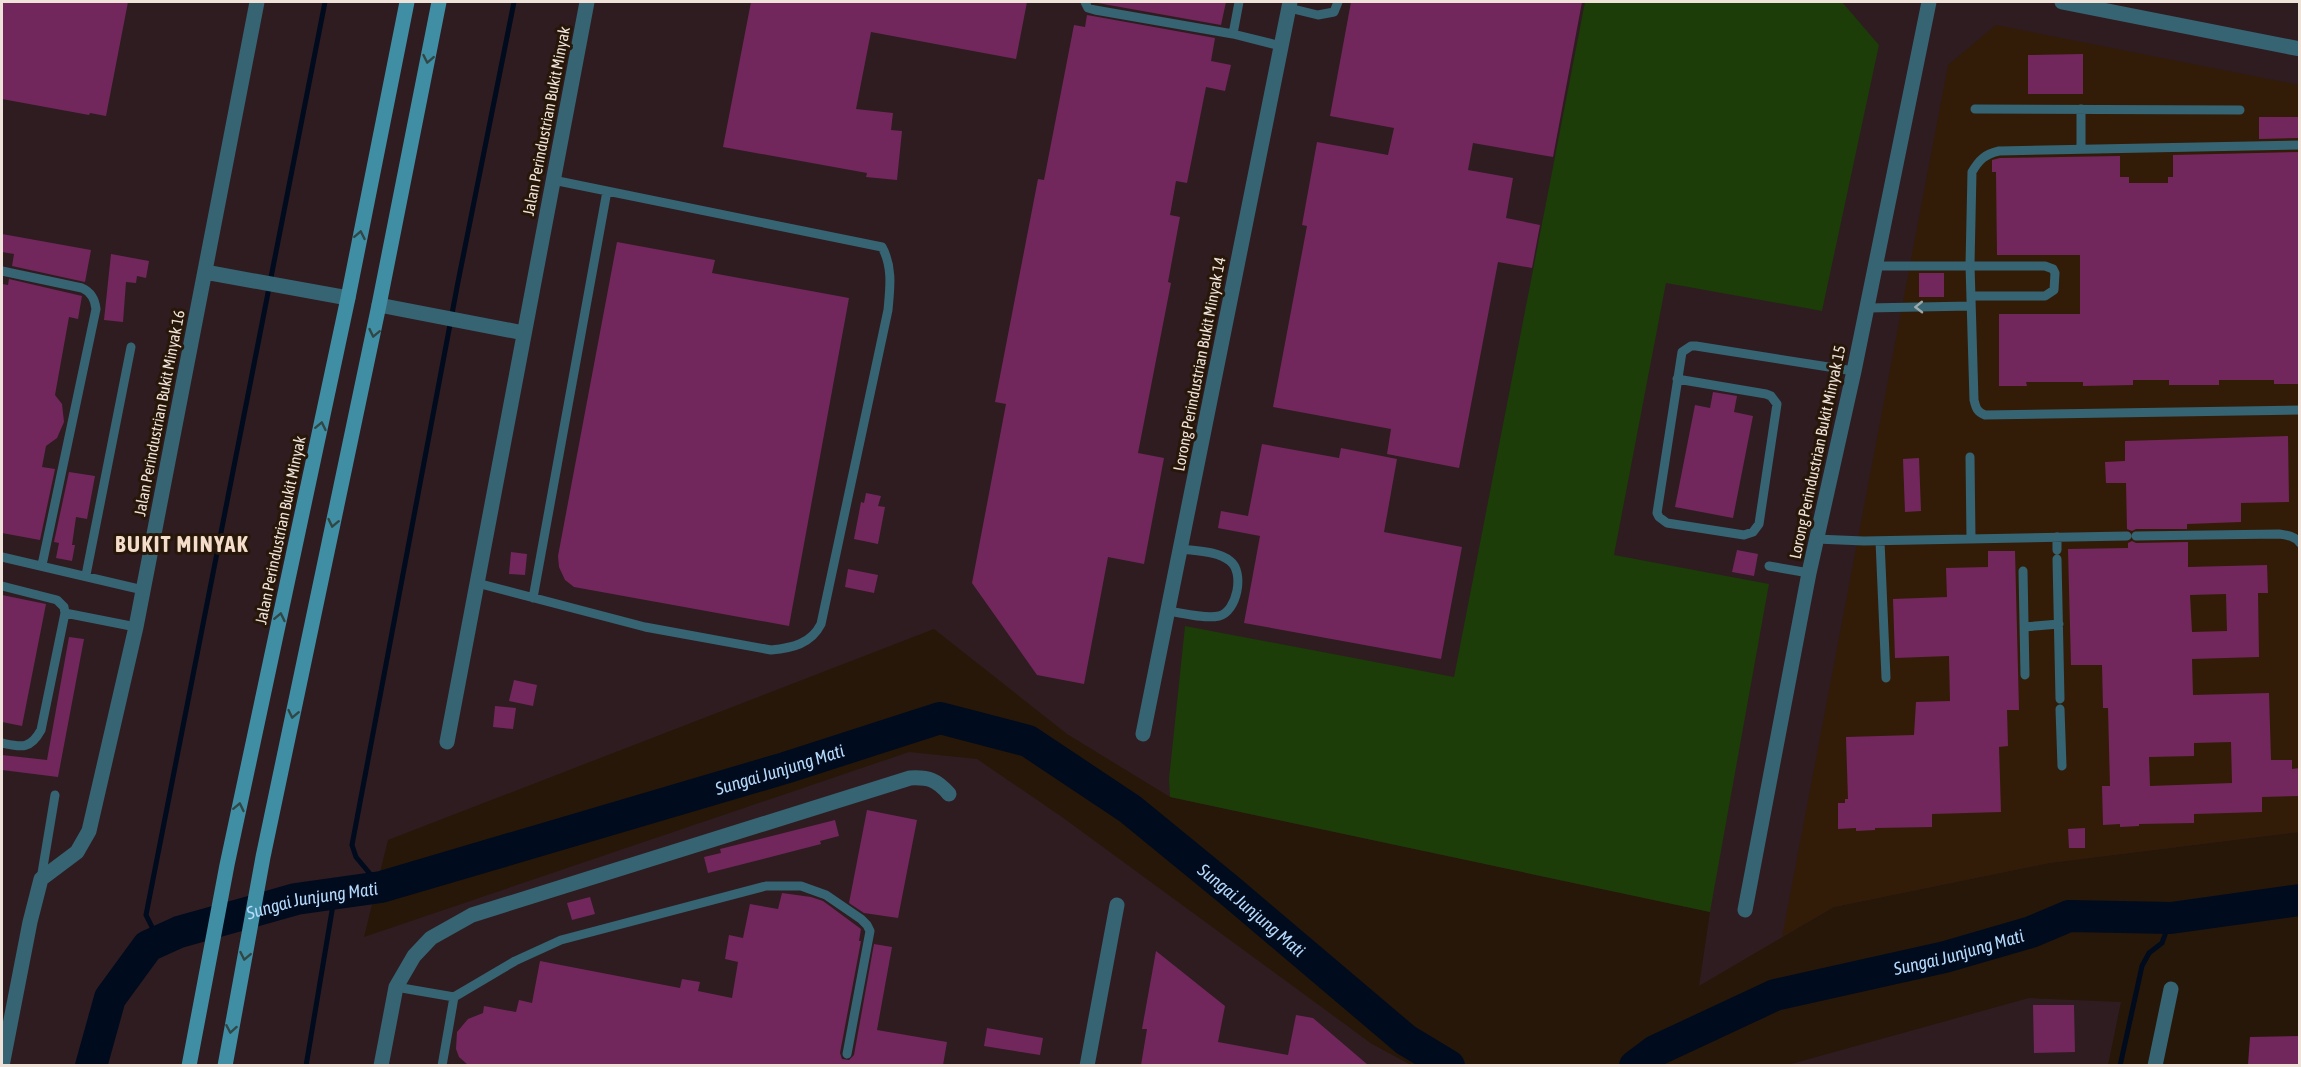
<svg xmlns="http://www.w3.org/2000/svg" width="2301" height="1067" font-family="'Asap Condensed',sans-serif">
<style>
.industrial{fill:#2e1c21}
.built{fill:#321c08}
.green{fill:#1c3c08}
.lines{fill:none;stroke-linecap:round;stroke-linejoin:round}
.stream{stroke:#000b1d;stroke-width:5}
.river{stroke:#000b1d;stroke-width:32}
.building{fill:#71275b;fill-rule:evenodd}
.service{stroke:#366472;stroke-width:9}
.minor{stroke:#366472;stroke-width:15}
.secondary{stroke:#408ea4;stroke-width:15}
.oneway{stroke:#314746}
.oneway2{stroke:#9ba9ab}
.labels{text-anchor:middle;dominant-baseline:central;stroke-width:6;stroke-linejoin:round;paint-order:stroke}
.street-label{font-size:16px;fill:#eee2d9;stroke:#271708}
.water-label{font-size:18px;font-style:italic;fill:#b5d9fb;stroke:#271708}
.district-label{font-size:22px;font-weight:bold;letter-spacing:1.5px;fill:#f5ddcb;stroke:#271708}
</style>
<rect width="100%" height="100%" fill="#271708"/>
<!-- industrial -->
<path class="industrial" d="M 2,2 L 2299,2 L 2299,832 L 2049,863 L 1834,907 L 1699,986 L 1710,912 L 1170,797 L 1067,734 L 934,629 L 388,840 L 364,937 L 909,752 L 977,759 L 1062,817 L 1372,1044 L 1411,1065 L 2,1066 Z
M 2029,998 L 2121,1002 L 2108,1065 L 1784,1066 Z"/>
<!-- built -->
<path class="built" d="M 1996,25 L 2299,85 L 2299,832 L 2049,863 L 1834,907 L 1782,937 L 1948,65 Z"/>
<!-- green -->
<path class="green" d="M 1585,2 L 1842,2 L 1879,45 L 1822,311 L 1666,283 L 1614,555 L 1769,584 L 1710,912 L 1170,797 L 1169,779 L 1185,626 L 1454,677 Z"/>
<g class="lines">
<!-- stream -->
<path class="stream" d="M 381,887 L 356,857 L 352,845 L 458,282 L 514,2
M 159,941 L 146,915 L 325,2
M 306,1066 L 335,893
M 2120,1066 L 2142,966 L 2149,953 L 2162,943 L 2171,918"/>
<!-- river -->
<g class="river">
<path id="s1" d="M 91,1066 L 110,998 L 148,946 L 179,932 L 296,899 L 381,887 L 785,768 L 940,718 L 1028,741 L 1130,809 L 1229,890 L 1406,1040 L 1449,1066"/>
<path id="s2" d="M 1635,1066 L 1655,1051 L 1775,995 L 1945,957 L 2031,932 L 2069,916 L 2171,918 L 2300,900"/>
</g>
</g>
<!-- building -->
<path class="building" d="M 2,2 L 128,2 L 106,116 L 90,113 L 89,115 L 2,99 Z
M 751,2 L 1027,2 L 1016,59 L 871,32 L 856,109 L 893,113 L 891,130 L 902,131 L 897,180 L 866,177 L 867,173 L 723,147 Z
M 1092,2 L 1226,2 L 1221,25 Z
M 1351,2 L 1582,2 L 1553,157 L 1473,143 L 1468,170 L 1513,178 L 1506,218 L 1540,225 L 1532,268 L 1498,262 L 1459,468 L 1387,454 L 1391,429 L 1273,407 L 1307,226 L 1302,225 L 1317,142 L 1388,155 L 1394,128 L 1330,116 Z
M 1087,15 L 1215,38 L 1211,61 L 1231,65 L 1225,91 L 1206,87 L 1187,183 L 1176,181 L 1170,215 L 1180,217 L 1168,282 L 1171,283 L 1138,453 L 1164,458 L 1144,564 L 1108,557 L 1084,684 L 1037,675 L 972,583 L 1006,404 L 995,402 L 1038,179 L 1044,180 L 1074,25 L 1085,27 Z
M 2083,54 L 2083,94 L 2028,94 L 2028,55 Z
M 2259,117 L 2300,117 L 2300,138 L 2259,139 Z
M 2300,152 L 2300,384 L 2274,384 L 2274,380 L 2219,380 L 2219,385 L 2169,385 L 2169,380 L 2133,380 L 2133,385 L 2083,386 L 2083,382 L 2026,382 L 2027,386 L 1999,386 L 1999,314 L 2080,314 L 2080,255 L 1997,255 L 1996,172 L 1992,172 L 1992,160 L 2000,158 L 2120,156 L 2120,177 L 2129,177 L 2129,183 L 2168,183 L 2168,177 L 2173,177 L 2173,155 Z
M 2,234 L 91,250 L 85,282 L 12,266 L 14,254 L 2,252 Z
M 617,242 L 715,260 L 712,273 L 849,298 L 789,626 L 574,587 L 565,580 L 559,567 L 558,556 Z
M 111,254 L 149,261 L 146,278 L 137,276 L 136,283 L 126,282 L 123,322 L 104,320 Z
M 1919,273 L 1944,273 L 1944,297 L 1919,297 Z
M 9,279 L 82,296 L 78,319 L 69,317 L 55,395 L 62,404 L 64,422 L 57,438 L 46,446 L 42,467 L 55,469 L 40,540 L 2,533 L 2,284 L 8,285 Z
M 1713,392 L 1737,396 L 1734,412 L 1753,416 L 1733,518 L 1675,507 L 1695,405 L 1710,408 Z
M 2288,436 L 2289,502 L 2241,503 L 2241,522 L 2187,524 L 2187,529 L 2136,529 L 2132,531 L 2127,529 L 2126,483 L 2106,483 L 2105,462 L 2125,461 L 2125,441 Z
M 1262,444 L 1339,458 L 1341,448 L 1397,459 L 1384,532 L 1462,547 L 1441,659 L 1244,623 L 1260,536 L 1218,528 L 1221,511 L 1248,516 Z
M 1919,458 L 1921,511 L 1905,512 L 1903,459 Z
M 69,472 L 95,476 L 87,519 L 76,517 L 72,545 L 75,545 L 72,561 L 56,558 L 59,543 L 54,542 Z
M 866,493 L 881,496 L 878,506 L 885,507 L 878,544 L 854,539 L 861,502 L 864,503 Z
M 2132,541 L 2136,543 L 2188,542 L 2188,567 L 2267,565 L 2268,593 L 2258,593 L 2259,657 L 2192,659 L 2193,695 L 2269,693 L 2271,760 L 2292,760 L 2292,769 L 2300,768 L 2300,796 L 2262,797 L 2262,812 L 2194,814 L 2194,823 L 2139,824 L 2139,826 L 2120,827 L 2120,824 L 2103,825 L 2102,786 L 2110,786 L 2108,708 L 2103,708 L 2102,665 L 2071,665 L 2068,549 L 2128,548 L 2128,543 ZM 2226,594 L 2227,631 L 2192,632 L 2190,595 ZM 2231,742 L 2232,783 L 2150,786 L 2149,757 L 2194,756 L 2194,743 Z
M 1737,550 L 1758,554 L 1754,576 L 1732,572 Z
M 1988,551 L 2015,551 L 2019,710 L 2007,710 L 2008,746 L 1999,747 L 2001,812 L 1932,814 L 1932,827 L 1875,828 L 1875,830 L 1856,831 L 1856,828 L 1838,829 L 1838,803 L 1845,803 L 1845,799 L 1848,799 L 1846,737 L 1914,735 L 1916,702 L 1950,701 L 1949,656 L 1895,658 L 1893,599 L 1947,597 L 1946,568 L 1988,567 Z
M 511,552 L 527,554 L 525,575 L 509,574 Z
M 848,569 L 878,575 L 874,593 L 845,587 Z
M 2,595 L 46,604 L 22,726 L 2,722 Z
M 69,637 L 84,639 L 58,777 L 2,770 L 2,755 L 47,760 Z
M 514,680 L 537,685 L 533,706 L 509,701 Z
M 495,706 L 516,708 L 513,729 L 493,727 Z
M 867,810 L 917,820 L 898,918 L 864,913 L 849,903 Z
M 835,820 L 839,836 L 820,841 L 821,844 L 708,873 L 704,857 L 721,853 L 720,849 Z
M 2085,828 L 2085,848 L 2069,848 L 2068,829 Z
M 782,893 L 811,897 L 823,901 L 861,929 L 859,941 L 861,941 L 840,1053 L 842,1059 L 849,1060 L 854,1055 L 874,944 L 892,947 L 877,1030 L 947,1042 L 943,1065 L 468,1065 L 459,1057 L 456,1049 L 457,1032 L 468,1019 L 483,1013 L 484,1006 L 516,1012 L 519,1000 L 532,1003 L 540,961 L 680,988 L 682,979 L 700,982 L 698,991 L 732,998 L 738,962 L 725,959 L 729,935 L 743,938 L 750,904 L 778,909 Z
M 590,897 L 595,914 L 572,920 L 567,903 Z
M 1156,951 L 1225,1006 L 1218,1042 L 1288,1055 L 1296,1015 L 1313,1018 L 1368,1065 L 1141,1065 L 1147,1029 L 1142,1029 Z
M 2033,1005 L 2074,1005 L 2075,1052 L 2034,1053 Z
M 987,1028 L 1043,1038 L 1040,1055 L 984,1046 Z
M 2300,1036 L 2300,1065 L 2248,1065 L 2250,1037 Z"/>
<g class="lines">
<!-- service -->
<path class="service" d="M 1085,2 L 1088,8 L 1095,10 L 1233,34
M 1239,2 L 1233,34 L 1281,46
M 1289,8 L 1318,15 L 1334,12 L 1338,2
M 1975,109 L 2240,110
M 2081,109 L 2081,149
M 2300,145 L 1999,151 C 1985,154 1979,160 1972,172 L 1970,265 L 1974,400 C 1976,408 1977,412 1985,415 L 2300,410
M 1875,266 L 2045,266 L 2053,269 L 2055,273 L 2054,290 L 2045,296 L 1971,296
M 2,271 L 82,288 C 91,292 95,299 96,309 L 42,565
M 1867,308 L 1971,306
M 1677,379 L 1766,394 L 1771,396 L 1777,404 L 1759,524 L 1753,532 L 1744,535 L 1667,523 L 1659,517 L 1657,513 L 1682,352 L 1691,346 L 1696,346 L 1854,371
M 1970,457 L 1971,539
M 2136,536 L 2279,534 C 2287,535 2295,536 2300,543
M 2057,537 L 2057,550
M 1816,539 L 1864,541 L 2127,536
M 1880,541 L 1886,678
M 2,557 L 143,590
M 2057,559 L 2060,699
M 1769,566 L 1809,573
M 2023,571 L 2025,675
M 86,575 L 131,347
M 477,583 L 645,627 L 771,650 C 792,648 811,644 821,624 L 888,310 C 890,288 893,267 882,247 L 553,180
M 2,586 L 57,600 L 64,607 L 65,613
M 533,598 L 607,191
M 1168,611 C 1183,613 1204,619 1219,616 C 1237,612 1245,572 1230,561 C 1218,551 1196,551 1181,549
M 2024,627 L 2059,624
M 2060,709 L 2062,766
M 2,743 C 21,747 30,750 41,730 L 65,613 L 136,627
M 41,879 L 55,795
M 396,987 L 454,997 L 515,961 L 561,940 L 766,886 L 801,886 L 826,895 L 861,919 L 867,925 L 870,931 L 847,1054
M 442,1066 L 454,997"/>
<!-- minor -->
<path class="minor" d="M 2062,2 L 2300,49
M 205,272 L 348,298
M 379,305 L 524,333
M 1143,734 L 1290,2
M 447,742 L 587,2
M 1745,910 L 1809,573 L 1854,371 L 1929,2
M 2,1066 L 30,922 L 41,879 L 77,852 L 89,831 L 136,627 L 257,2
M 381,1066 L 396,987 L 414,956 L 431,938 L 472,915 L 910,778 C 929,777 937,780 949,794
M 1087,1066 L 1117,905
M 2155,1066 L 2171,989"/>
<!-- secondary -->
<path class="secondary" d="M 189,1066 L 227,865 L 348,298 L 407,2
M 225,1066 L 263,857 L 379,305 L 439,2"/>
</g>
<!-- one-way arrows -->
<defs><path id="oneway-chevron" d="M-2-3.5L2.5 0L-2 3.5" fill="none" stroke-width="1.6" stroke-linecap="round" stroke-linejoin="round" transform="scale(1.5)"/></defs>
<g class="oneway">
<use href="#oneway-chevron" transform="translate(428 59) rotate(101)"/>
<use href="#oneway-chevron" transform="translate(360 235) rotate(-79)"/>
<use href="#oneway-chevron" transform="translate(374 333) rotate(102)"/>
<use href="#oneway-chevron" transform="translate(321 426) rotate(-78)"/>
<use href="#oneway-chevron" transform="translate(333 523) rotate(102)"/>
<use href="#oneway-chevron" transform="translate(280 617) rotate(-78)"/>
<use href="#oneway-chevron" transform="translate(293 714) rotate(102)"/>
<use href="#oneway-chevron" transform="translate(239 807) rotate(-78)"/>
<use href="#oneway-chevron" transform="translate(245 956) rotate(101)"/>
<use href="#oneway-chevron" transform="translate(231 1029) rotate(100)"/>
</g>
<use class="oneway2" href="#oneway-chevron" transform="translate(1919 307) rotate(179)"/>
<g class="labels">
<!-- street labels -->
<g class="street-label">
<text transform="translate(546 121) rotate(-79)">Jalan Perindustrian Bukit Minyak</text>
<text transform="translate(1199 364) rotate(-79)">Lorong Perindustrian Bukit Minyak 14</text>
<text transform="translate(159 413) rotate(-79)">Jalan Perindustrian Bukit Minyak 16</text>
<text transform="translate(1817 452) rotate(-78)">Lorong Perindustrian Bukit Minyak 15</text>
<text transform="translate(280 530) rotate(-78)">Jalan Perindustrian Bukit Minyak</text>
</g>
<!-- water labels -->
<g class="water-label">
<text stroke="none"><textPath href="#s1" startOffset="792">Sungai Junjung Mati</textPath></text>
<text stroke="none"><textPath href="#s1" startOffset="306">Sungai Junjung Mati</textPath></text>
<text stroke="none"><textPath href="#s1" startOffset="1332">Sungai Junjung Mati</textPath></text>
<text stroke="none"><textPath href="#s2" startOffset="346">Sungai Junjung Mati</textPath></text>
</g>
<!-- district labels -->
<g class="district-label">
<text x="182" y="544">BUKIT MINYAK</text>
</g>
</g>
<!-- border -->
<rect width="2301" height="1067" fill="none" stroke="#eee2d9" stroke-width="6"/>
</svg>
